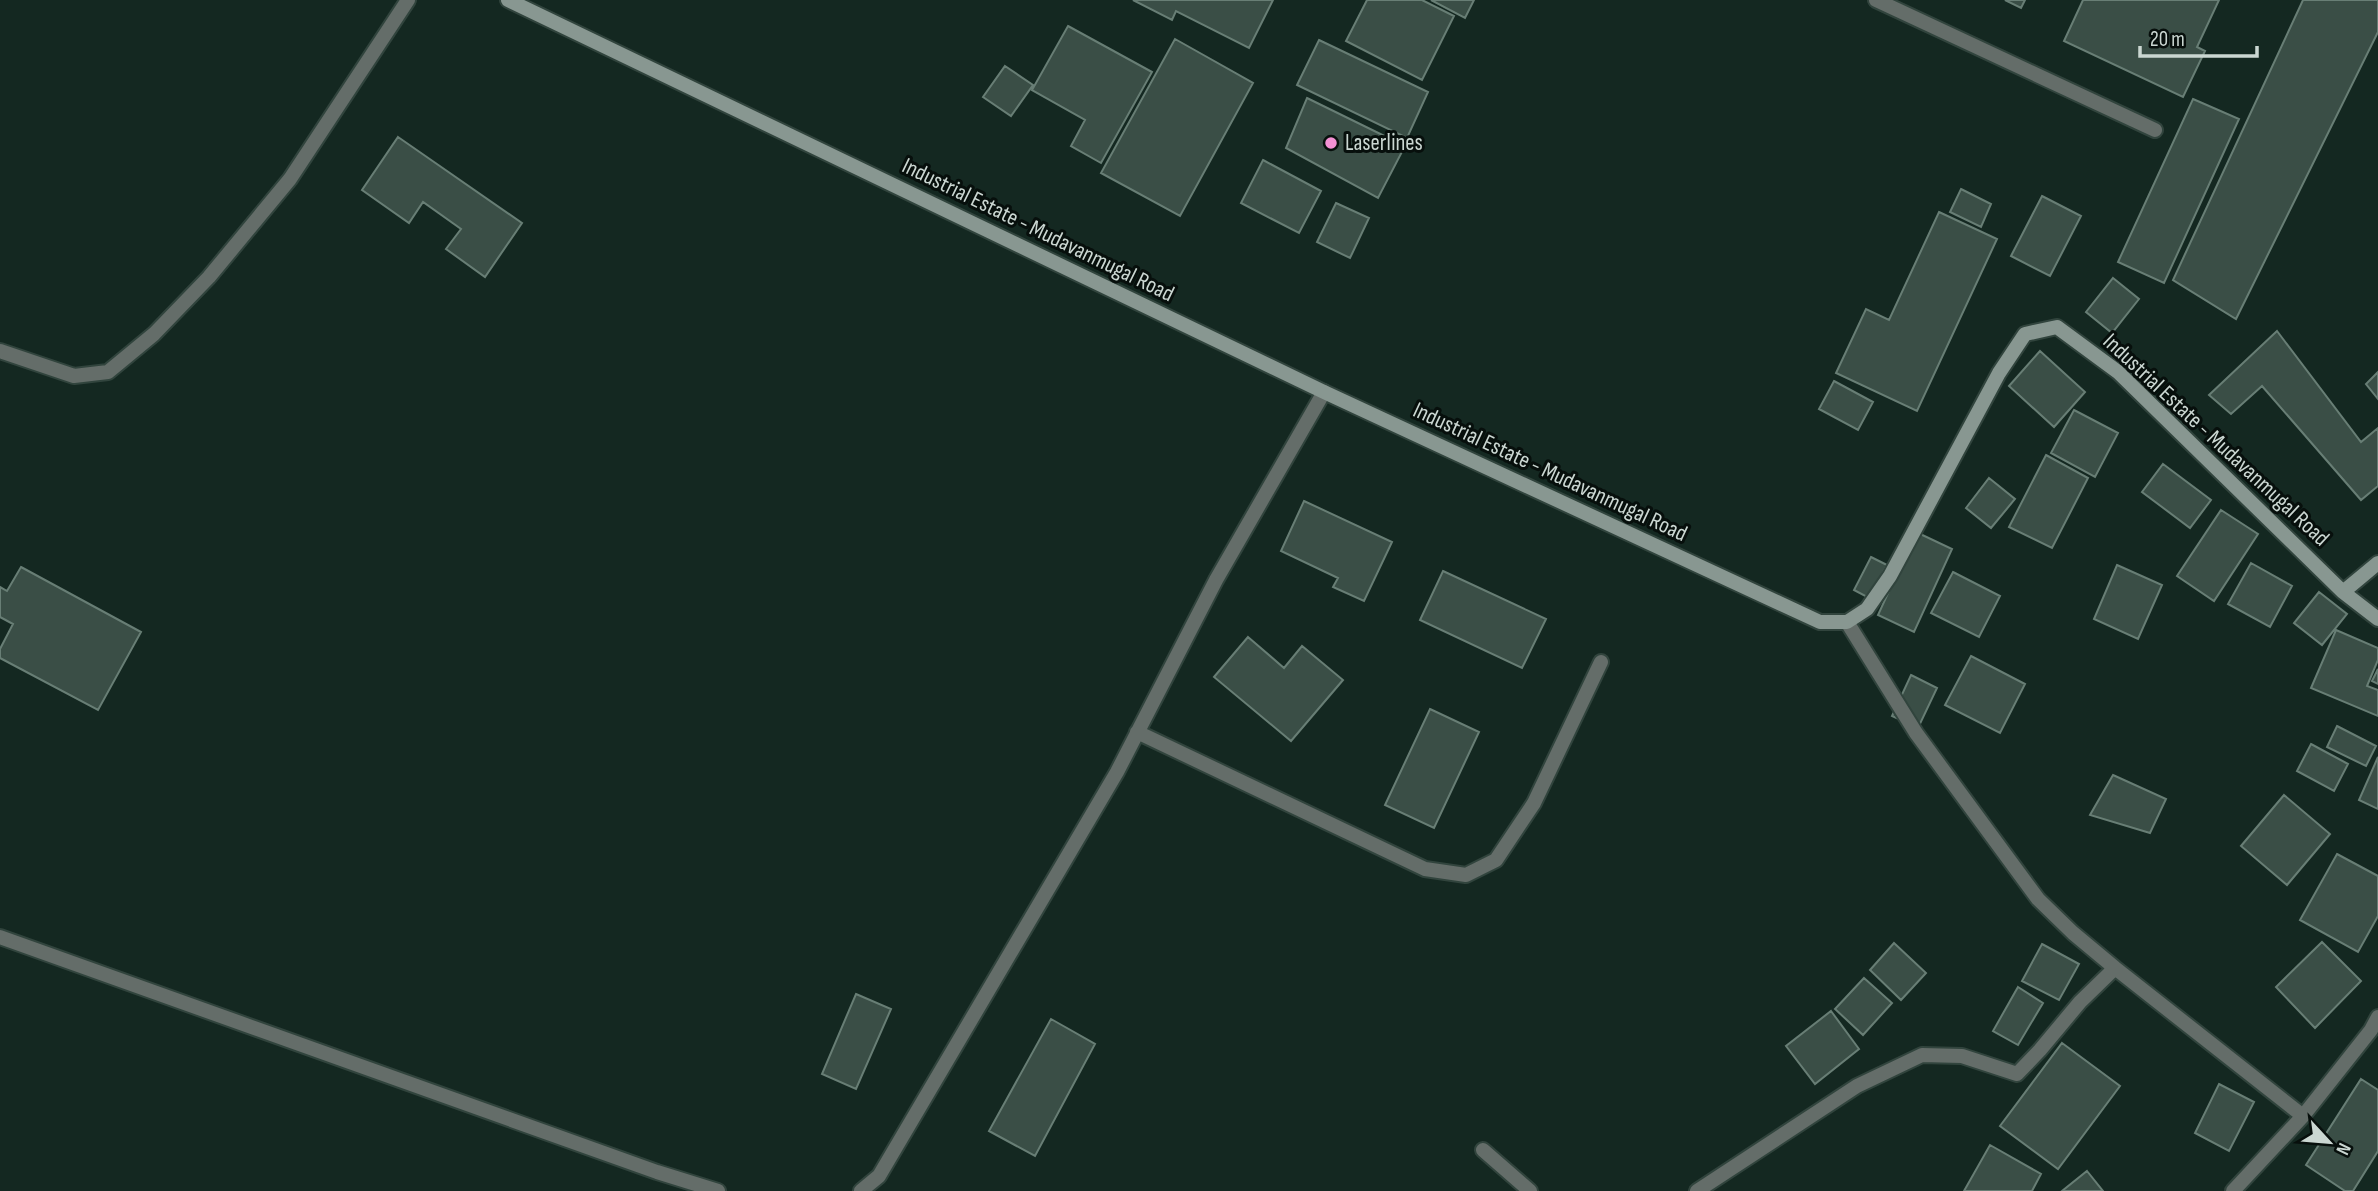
<svg xmlns="http://www.w3.org/2000/svg" width="2378" height="1191" font-family="'Sofia Sans Condensed',sans-serif">
<style>
.building{fill:#3a4e46;stroke:#687e75;stroke-width:2}
.lines{fill:none;stroke-linecap:round;stroke-linejoin:round}
.lane-casing{stroke:#31443d;stroke-width:18}
.street-casing{stroke:#31443d;stroke-width:18}
.secondary-casing{stroke:#31443d;stroke-width:18}
.lane{stroke:#646d69;stroke-width:14}
.street{stroke:#646d69;stroke-width:14}
.secondary{stroke:#889791;stroke-width:14}
.poi-dot{fill:#f491d4;stroke:#070f0c;stroke-width:2.5}
.labels{text-anchor:middle;dominant-baseline:central;stroke-width:6;stroke-linejoin:round;paint-order:stroke}
.poi-label{font-size:23px;fill:#cbd7d2;stroke:#070f0c;text-anchor:start}
.street-label{font-size:23px;fill:#cbd7d2;stroke:#070f0c}
</style>
<rect width="100%" height="100%" fill="#142821"/>
<!-- building -->
<path class="building" d="M 1133,0 L 1273,0 L 1249,48 L 1176,11 L 1172,20 Z
M 1367,0 L 1422,0 L 1454,16 L 1422,80 L 1346,41 Z
M 1431,0 L 1474,0 L 1465,18 Z
M 2005,0 L 2025,0 L 2021,8 Z
M 2083,0 L 2219,0 L 2197,47 L 2205,51 L 2183,97 L 2064,41 Z
M 2303,0 L 2378,0 L 2378,32 L 2236,319 L 2173,280 Z
M 1068,26 L 1152,72 L 1101,163 L 1071,146 L 1085,120 L 1032,90 Z
M 1175,39 L 1253,83 L 1180,216 L 1101,173 Z
M 1319,40 L 1428,92 L 1407,138 L 1297,85 Z
M 1005,66 L 1033,85 L 1011,116 L 983,97 Z
M 1307,98 L 1405,146 L 1378,198 L 1286,148 Z
M 2193,99 L 2239,119 L 2164,283 L 2118,262 Z
M 398,137 L 522,223 L 485,277 L 446,249 L 461,229 L 423,202 L 409,223 L 362,190 Z
M 1263,160 L 1321,191 L 1299,233 L 1241,203 Z
M 1961,189 L 1991,204 L 1981,227 L 1950,212 Z
M 2042,196 L 2081,216 L 2050,276 L 2011,256 Z
M 1336,203 L 1369,218 L 1350,258 L 1317,242 Z
M 1939,212 L 1997,239 L 1917,411 L 1836,373 L 1866,309 L 1889,320 Z
M 2113,278 L 2139,299 L 2112,333 L 2086,312 Z
M 2277,331 L 2361,442 L 2378,428 L 2378,486 L 2361,500 L 2262,386 L 2231,414 L 2209,395 Z
M 2040,351 L 2085,392 L 2054,427 L 2009,386 Z
M 2378,372 L 2378,399 L 2366,384 Z
M 1834,381 L 1873,402 L 1858,430 L 1819,409 Z
M 2074,410 L 2118,433 L 2095,477 L 2051,453 Z
M 2046,455 L 2088,478 L 2052,548 L 2009,527 Z
M 2163,464 L 2211,500 L 2190,528 L 2142,492 Z
M 1989,478 L 2015,499 L 1991,528 L 1966,508 Z
M 1304,501 L 1392,542 L 1364,601 L 1333,587 L 1338,578 L 1281,551 Z
M 2221,510 L 2258,534 L 2214,601 L 2177,576 Z
M 1916,532 L 1952,549 L 1914,632 L 1878,615 Z
M 1871,557 L 1887,565 L 1869,598 L 1854,590 Z
M 2251,563 L 2292,586 L 2270,627 L 2228,604 Z
M 2117,565 L 2162,585 L 2138,639 L 2094,619 Z
M 21,567 L 141,632 L 98,710 L 0,658 L 0,649 L 13,624 L 0,617 L 0,587 L 7,591 Z
M 1443,571 L 1546,619 L 1522,668 L 1420,620 Z
M 1953,572 L 2000,596 L 1979,637 L 1931,613 Z
M 2319,592 L 2347,614 L 2322,645 L 2294,623 Z
M 2336,630 L 2378,648 L 2378,660 L 2367,686 L 2378,690 L 2378,716 L 2311,688 Z
M 1248,637 L 1284,668 L 1302,646 L 1343,680 L 1291,741 L 1214,677 Z
M 1971,656 L 2025,684 L 2000,733 L 1945,705 Z
M 2378,669 L 2378,684 L 2372,681 Z
M 1911,675 L 1937,688 L 1918,728 L 1892,716 Z
M 1430,709 L 1479,732 L 1434,828 L 1385,805 Z
M 2337,726 L 2376,746 L 2366,766 L 2327,747 Z
M 2311,744 L 2348,764 L 2334,791 L 2297,771 Z
M 2378,757 L 2378,809 L 2359,800 Z
M 2113,775 L 2166,799 L 2150,833 L 2090,815 Z
M 2284,795 L 2330,834 L 2287,885 L 2241,846 Z
M 2337,854 L 2378,876 L 2378,916 L 2358,952 L 2300,920 Z
M 2322,942 L 2361,981 L 2315,1028 L 2276,987 Z
M 1894,943 L 1926,973 L 1901,1000 L 1870,970 Z
M 2042,944 L 2079,964 L 2059,1000 L 2022,981 Z
M 1864,978 L 1892,1003 L 1863,1035 L 1835,1009 Z
M 2018,987 L 2043,1003 L 2018,1045 L 1993,1031 Z
M 856,994 L 891,1009 L 856,1089 L 822,1074 Z
M 1831,1011 L 1859,1049 L 1815,1084 L 1786,1046 Z
M 1051,1019 L 1095,1044 L 1035,1156 L 989,1131 Z
M 2062,1043 L 2120,1086 L 2058,1169 L 2000,1126 Z
M 2361,1079 L 2378,1090 L 2378,1151 L 2353,1191 L 2345,1191 L 2306,1165 Z
M 2219,1084 L 2254,1102 L 2229,1151 L 2195,1133 Z
M 1990,1145 L 2041,1174 L 2032,1191 L 1964,1191 Z
M 2087,1171 L 2103,1191 L 2062,1191 Z"/>
<g class="lines">
<defs>
<path id="lane" d="M 0,351 L 74,376 L 108,372 L 154,334 L 209,277 L 290,179 L 408,0
M 1137,732 L 1425,869 L 1466,875 L 1496,860 L 1534,803 L 1601,662
M 0,937 L 657,1172 L 718,1191
M 861,1191 L 879,1176 L 1117,772 L 1216,580 L 1324,392"/>
<path id="street" d="M 1876,0 L 2155,130
M 1847,622 L 1916,733 L 2038,899 L 2073,933 L 2115,968 L 2303,1116
M 1483,1150 L 1530,1191
M 1697,1191 L 1857,1086 L 1922,1055 L 1962,1056 L 2017,1074 L 2040,1050 L 2080,1002 L 2115,968
M 2233,1191 L 2303,1116 L 2371,1030 L 2378,1017"/>
<path id="secondary" d="M 508,0 L 1324,392 L 1820,622 L 1847,622 L 1867,609 L 1890,576 L 1999,373 L 2025,334 L 2057,327 L 2118,372 L 2343,592 L 2378,619
M 2343,592 L 2378,563"/>
</defs>
<!-- lane casing -->
<use href="#lane" class="lane-casing"/>
<!-- street casing -->
<use href="#street" class="street-casing"/>
<!-- secondary casing -->
<use href="#secondary" class="secondary-casing"/>
<!-- lane -->
<use href="#lane" class="lane"/>
<!-- street -->
<use href="#street" class="street"/>
<!-- secondary -->
<use href="#secondary" class="secondary"/>
</g>
<!-- markers -->
<circle class="poi-dot" cx="1331" cy="143" r="7"/>
<g class="labels">
<!-- poi labels -->
<g class="poi-label">
<text x="1345" y="143">Laserlines</text>
</g>
<!-- street labels -->
<g class="street-label">
<text transform="translate(1038 230) rotate(26)">Industrial Estate - Mudavanmugal Road</text>
<text transform="translate(2216 440) rotate(43)">Industrial Estate - Mudavanmugal Road</text>
<text transform="translate(1550 472) rotate(25)">Industrial Estate - Mudavanmugal Road</text>
</g>
</g>
<!-- north arrow -->
<g transform="translate(2329 1142) rotate(116)" stroke="#070f0c" stroke-width="5" paint-order="stroke">
<path d="M0-5L12 26L0 18L-12 26Z" fill="#cbd7d2"/>
<text y="-10" font-size="19" font-weight="bold" text-anchor="middle" fill="#cbd7d2">N</text>
</g>
<!-- scale -->
<path d="M2140 46v10h117v-10" fill="none" stroke="#cbd7d2" stroke-width="3.5"/>
<text x="2150" y="46" font-size="21" fill="#cbd7d2" stroke="#070f0c" stroke-width="5" paint-order="stroke">20 m</text>
</svg>
